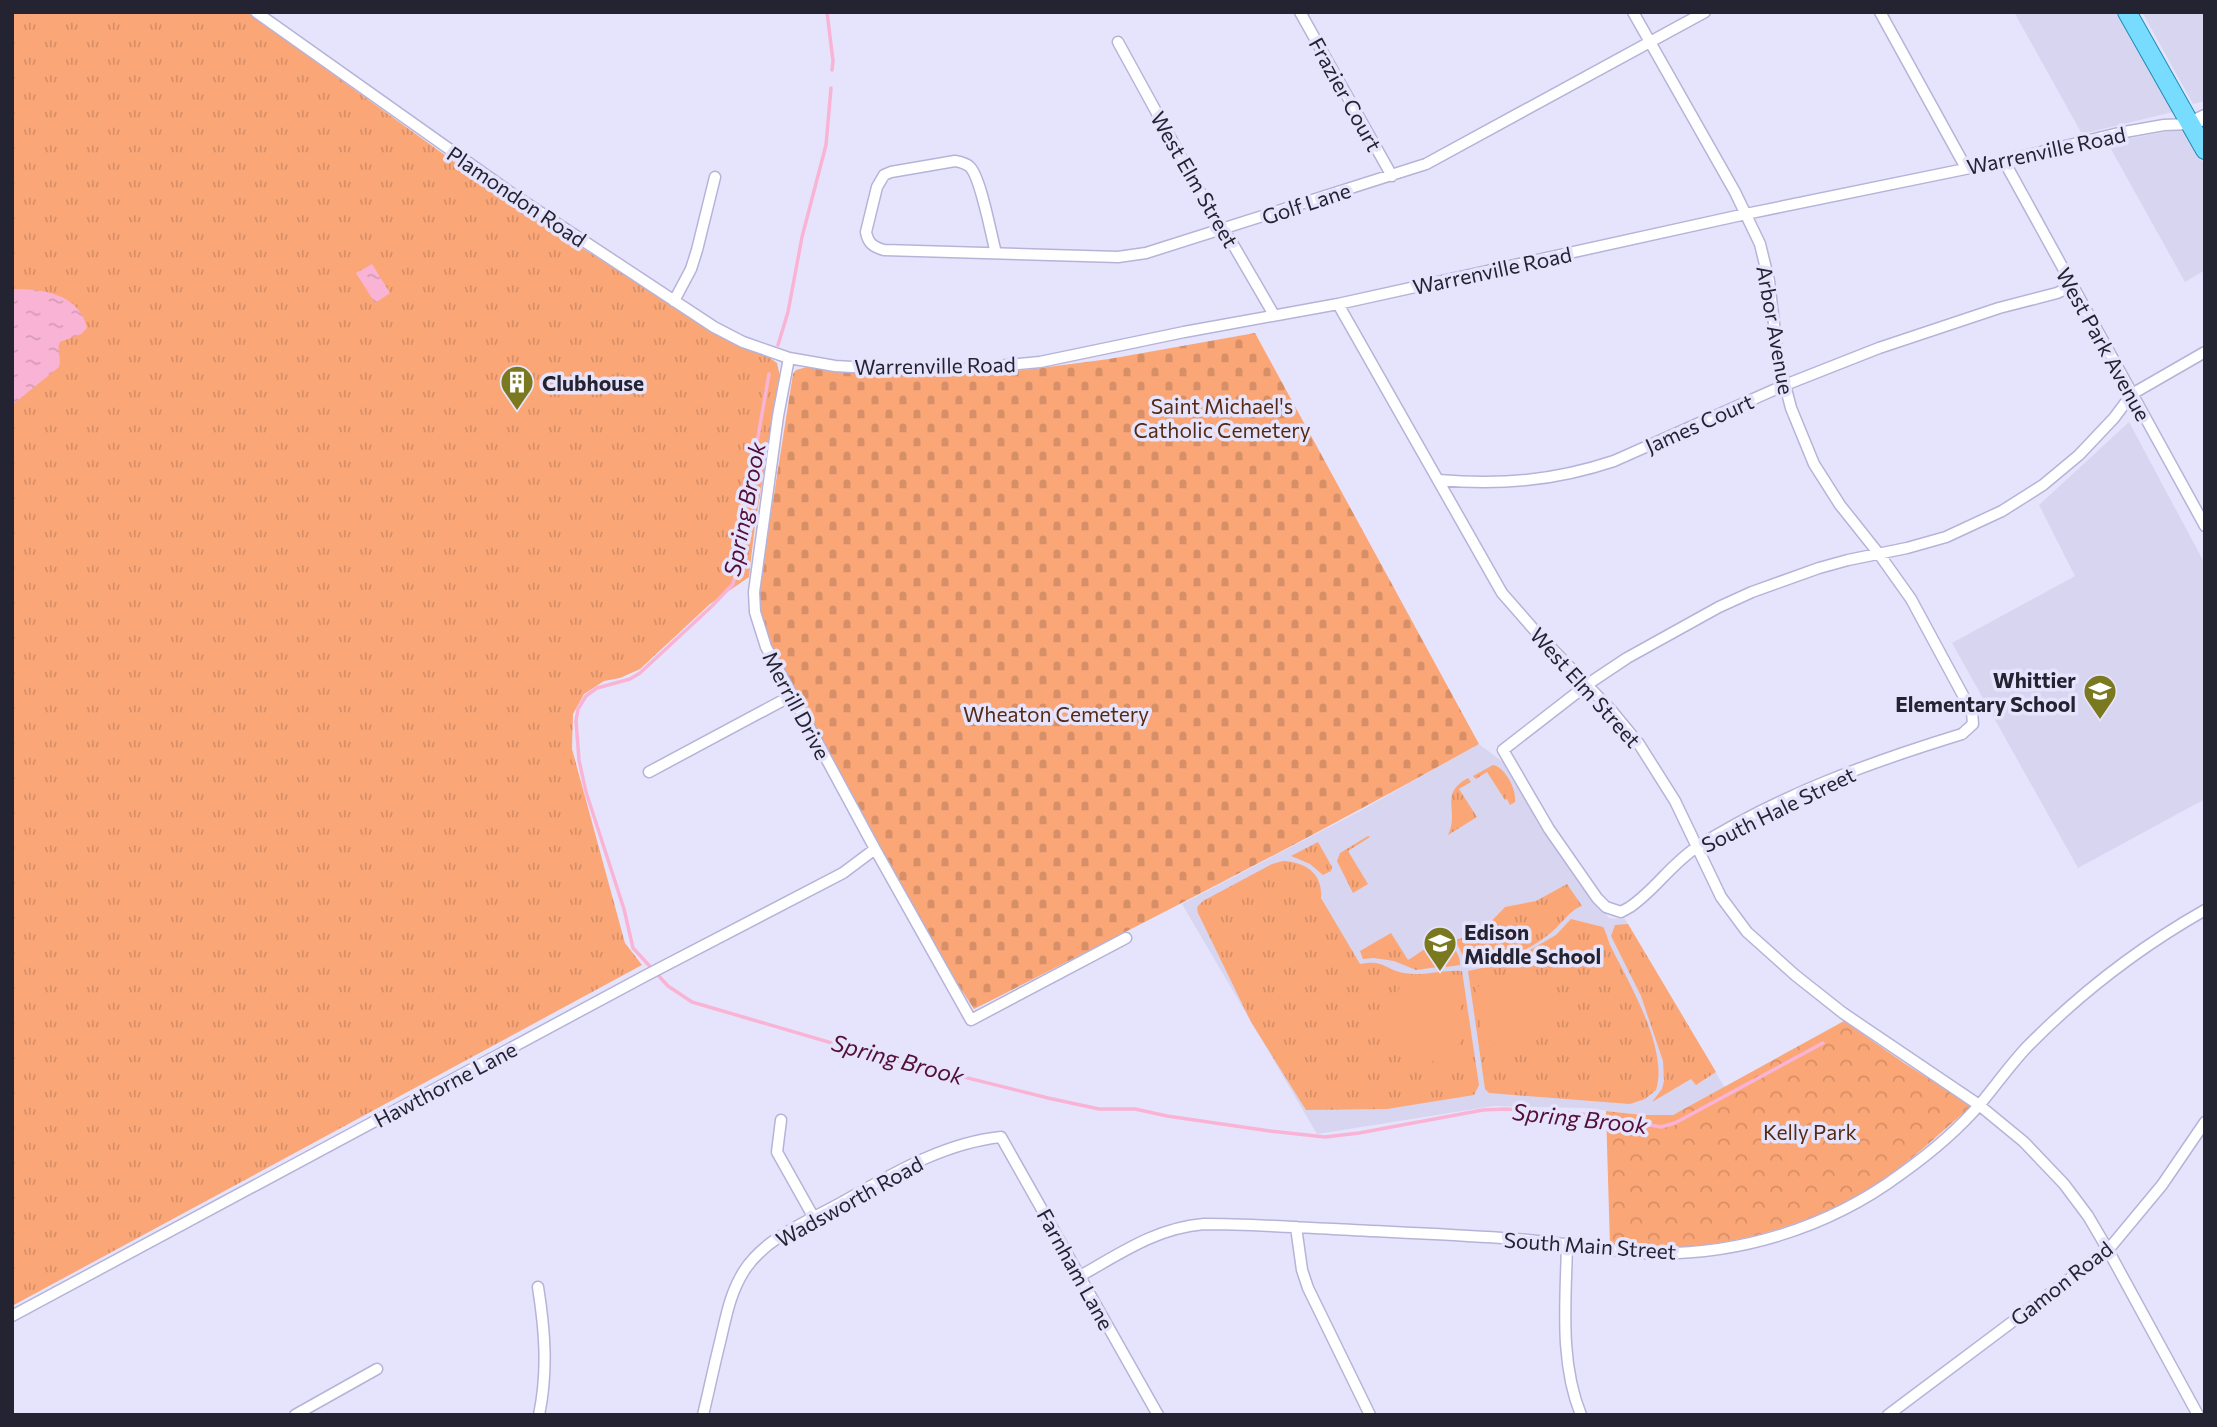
<svg xmlns="http://www.w3.org/2000/svg" width="2217" height="1427" font-family="Commissioner,sans-serif">
<style>
.built{fill:#d7d5f0}
.grass{fill:url(#grass-tufts)}
.cemetery{fill:url(#cemetery-stones)}
.park{fill:url(#park-crowns)}
.pitch{fill:#fba677}
.water{fill:url(#water-ripples)}
.lines{fill:none;stroke-linecap:round;stroke-linejoin:round}
.stream{stroke:#f9b4d5;stroke-width:3.5}
.minor-casing{stroke:#b6b3d9;stroke-width:13}
.tertiary-casing{stroke:#b6b3d9;stroke-width:17}
.primary-casing{stroke:#1f8cb7;stroke-width:20}
.minor{stroke:#fff;stroke-width:10}
.tertiary{stroke:#fff;stroke-width:14}
.primary{stroke:#77dcfe;stroke-width:18}
.labels{text-anchor:middle;dominant-baseline:central;stroke-width:7;stroke-linejoin:round;paint-order:stroke}
.street-label{font-size:21px;fill:#242332;stroke:#e6e4fc}
.poi-label{font-size:21px;font-weight:bold;fill:#242332;stroke:#e6e4fc;text-anchor:start}
.park-label{font-size:21px;fill:#542a12;stroke:#e6e4fc}
.water-label{font-size:23px;font-style:italic;fill:#530f38;stroke:#e6e4fc}
</style>
<defs>
<pattern id="grass-tufts" width="24" height="20" patternUnits="userSpaceOnUse" patternTransform="scale(1.75)"><rect width="24" height="20" fill="#fba677"/><path d="M3 7l-1-3M5 7V3M7 7l1-3M15 17l-1-3M17 17v-4M19 17l1-3" fill="none" stroke="#d78f67"/></pattern>
<pattern id="cemetery-stones" width="16" height="16" patternUnits="userSpaceOnUse" patternTransform="scale(1.75)"><rect width="16" height="16" fill="#fba677"/><path d="M2 7V4a2 2 0 0 1 4 0v3zM10 15v-3a2 2 0 0 1 4 0v3z" fill="#d78f67"/></pattern>
<pattern id="park-crowns" width="20" height="18" patternUnits="userSpaceOnUse" patternTransform="scale(1.75)"><rect width="20" height="18" fill="#fba677"/><path d="M2 6a3 3 0 1 1 6 0M12 15a3 3 0 1 1 6 0" fill="none" stroke="#d78f67"/></pattern>
<pattern id="water-ripples" width="26" height="14" patternUnits="userSpaceOnUse" patternTransform="scale(1.75)"><rect width="26" height="14" fill="#f9b4d5"/><path d="M2 4q2-2 4 0t4 0M15 11q2-2 4 0t4 0" fill="none" stroke="#d59ab7"/></pattern>
</defs>
<rect width="100%" height="100%" fill="#e6e4fc"/>
<!-- built -->
<path class="built" d="M 2014,12 L 2118,12 L 2173,112 L 2082,134 Z
M 2142,12 L 2205,12 L 2205,101 L 2193,104 Z
M 2184,129 L 2205,166 L 2205,270 L 2185,282 L 2107,142 Z
M 2129,422 L 2205,564 L 2205,799 L 2078,868 L 1952,643 L 2075,576 L 2039,505 Z
M 1479,744 L 1504,763 L 1552,841 L 1609,918 L 1625,919 L 1725,1088 L 1673,1115 L 1643,1115 L 1584,1108 L 1494,1106 L 1317,1134 L 1182,904 L 1360,811 Z"/>
<!-- grass -->
<path class="grass" d="M 12,12 L 247,12 L 460,166 L 576,244 L 720,336 L 770,358 L 777,363 L 780,376 L 755,525 L 749,577 L 710,604 L 640,669 L 620,678 L 604,681 L 584,694 L 573,714 L 572,749 L 625,943 L 642,965 L 12,1306 Z
M 1493,765 C 1505,767 1517,790 1515,802 L 1510,805 L 1507,799 L 1505,800 L 1487,772 L 1476,779 L 1473,776 Z
M 1468,778 L 1471,782 L 1459,789 L 1477,817 L 1448,835 C 1460,811 1438,794 1468,778 Z
M 1368,836 L 1370,837 L 1348,851 L 1368,884 L 1353,893 L 1337,861 L 1340,853 Z
M 1318,842 L 1332,867 L 1331,871 L 1323,875 L 1310,864 L 1291,856 Z
M 1283,861 C 1305,862 1323,873 1321,898 L 1360,964 C 1384,959 1384,969 1404,973 C 1422,977 1443,969 1462,971 L 1479,1085 L 1474,1095 L 1387,1109 L 1306,1110 L 1251,1022 L 1198,913 L 1197,907 L 1203,901 L 1272,864 Z
M 1567,884 L 1582,906 C 1570,910 1563,922 1553,931 C 1537,945 1515,956 1495,962 L 1491,957 L 1483,959 L 1483,963 L 1472,965 L 1466,962 L 1455,940 C 1481,933 1487,926 1505,907 L 1536,901 Z
M 1571,919 L 1603,927 C 1607,934 1608,941 1611,947 C 1629,983 1669,1050 1656,1090 L 1645,1099 L 1630,1104 L 1489,1093 L 1485,1089 L 1468,971 L 1509,962 L 1556,935 Z
M 1628,924 L 1716,1072 L 1696,1085 L 1691,1079 L 1652,1102 L 1662,1089 L 1664,1081 L 1663,1061 L 1641,996 L 1611,936 L 1615,925 Z
M 1391,933 L 1408,960 C 1421,953 1443,931 1454,948 C 1458,954 1460,958 1460,965 L 1446,967 L 1445,963 L 1438,963 L 1438,967 L 1416,970 L 1394,961 L 1374,958 L 1363,959 L 1360,951 Z"/>
<!-- cemetery -->
<path class="cemetery" d="M 1255,333 L 1479,744 C 1313,837 1144,923 974,1009 L 940,957 L 774,651 L 763,625 L 759,603 L 760,583 L 793,374 L 796,370 L 807,367 L 862,374 L 930,376 L 1025,370 L 1109,359 Z"/>
<!-- park -->
<path class="park" d="M 1844,1021 L 1904,1063 L 1972,1106 C 1949,1125 1927,1146 1903,1165 C 1837,1217 1747,1246 1664,1248 C 1646,1248 1628,1247 1610,1246 L 1606,1111 L 1643,1115 L 1673,1115 Z"/>
<!-- pitch -->
<path class="pitch" d="M 1530,973 L 1560,994 L 1549,1033 L 1515,1053 L 1483,1039 L 1476,990 L 1482,982 Z
M 1449,981 L 1457,987 L 1465,1035 L 1444,1065 L 1405,1052 L 1385,1018 L 1400,987 Z"/>
<!-- water -->
<path class="water" d="M 372,264 L 390,293 L 375,303 L 356,273 Z
M 12,289 C 42,289 79,293 87,328 L 81,334 L 60,342 C 56,350 62,358 59,367 L 12,405 Z"/>
<g class="lines">
<!-- stream -->
<path class="stream" d="M 827,12 L 833,61 L 832,70
M 778,345 L 788,312 L 802,237 L 826,145 L 831,88
M 769,374 L 756,448 L 754,473 L 746,505 L 740,559 L 733,584 L 712,606 L 640,673 L 630,679 L 597,688 L 586,696 L 578,709 L 576,721 L 579,760 L 586,792 L 624,909 L 633,948 L 668,986 L 692,1002 L 859,1051 L 1048,1098 L 1099,1109 L 1135,1109 L 1167,1116 L 1270,1131 L 1325,1137 L 1359,1133 L 1483,1110 L 1506,1109 L 1596,1115 L 1661,1127 L 1675,1123 L 1823,1043"/>
<defs>
<path id="minor" d="M 256,12 L 517,197 L 714,327 L 743,342 L 789,358 L 835,366 L 887,369 L 964,369 L 1040,362 L 1184,332 L 1338,304 L 1746,214 L 2004,161 L 2119,133 L 2164,125 L 2190,124
M 1300,12 L 1392,176
M 1633,12 L 1735,192 L 1760,244 L 1769,281 L 1778,358 L 1791,408 L 1814,464 L 1840,505 L 1879,554 L 1911,599 L 1972,712 L 1973,724 L 1962,734 C 1871,762 1779,795 1697,847 C 1671,864 1655,890 1630,907 L 1621,912 L 1606,907 L 1597,898 L 1549,829 L 1503,750 L 1588,684 L 1627,658 L 1719,607 L 1752,592 L 1819,568 L 1848,560 L 1907,548 L 1946,537 L 2002,511 L 2043,485 L 2079,455 L 2114,418 L 2132,394 L 2205,352
M 1880,12 L 1966,168
M 1118,42 L 1215,219 L 1231,241 L 1274,315
M 2004,161 L 2205,526
M 996,253 C 991,235 981,178 970,167 C 966,163 961,162 955,161 L 891,172 L 884,175 L 877,187 L 866,232 C 868,243 873,247 884,250 L 1118,257 L 1146,253 L 1426,164 L 1705,12
M 674,301 L 691,269 L 697,250 L 715,177
M 1338,304 L 1502,593 L 1537,633 L 1611,710 L 1639,744 L 1675,801 L 1721,897 L 1747,932 L 1795,975 L 1843,1013 L 1979,1105 L 2024,1142 L 2064,1184 L 2088,1216 L 2108,1250 L 2198,1415
M 789,358 L 778,416 L 754,592 L 755,612 L 766,647 L 875,849 L 971,1020 L 1126,938
M 1438,480 C 1501,485 1554,481 1614,461 L 1785,385 L 1879,348 L 1999,308 L 2057,293 L 2072,286
M 649,772 L 791,696
M 781,1120 L 777,1152 L 814,1218
M 1296,1227 L 1302,1270 L 1308,1288 L 1370,1415
M 1567,1243 C 1566,1300 1559,1361 1581,1415
M 1080,1276 C 1121,1253 1156,1228 1204,1224 C 1247,1224 1290,1227 1333,1229 C 1390,1232 1446,1234 1502,1238 C 1549,1240 1595,1250 1642,1253 C 1734,1257 1827,1229 1901,1174 C 1929,1154 1958,1130 1981,1103 C 1996,1085 2010,1065 2027,1047 C 2079,994 2140,947 2205,910
M 538,1287 C 545,1331 548,1371 539,1415
M 12,1316 L 645,976 L 843,873 L 875,849
M 295,1415 L 377,1369
M 703,1415 C 709,1390 714,1366 720,1342 C 726,1317 730,1293 744,1271 C 764,1239 806,1222 839,1204 C 889,1176 942,1143 1001,1137 L 1158,1415
M 1888,1415 L 2108,1250 L 2162,1185 L 2205,1122"/>
<path id="tertiary" d="M 2190,124 L 2205,117"/>
<path id="primary" d="M 2127,12 L 2205,150"/>
</defs>
<!-- minor casing -->
<use href="#minor" class="minor-casing"/>
<!-- tertiary casing -->
<use href="#tertiary" class="tertiary-casing"/>
<!-- primary casing -->
<use href="#primary" class="primary-casing"/>
<!-- minor -->
<use href="#minor" class="minor"/>
<!-- tertiary -->
<use href="#tertiary" class="tertiary"/>
<!-- primary -->
<use href="#primary" class="primary"/>
</g>
<!-- icons -->
<defs>
<symbol id="building-pin" viewBox="-11 -11 22 30"><path d="M0 17L-7.5 6A9.5 9.5 0 1 1 7.5 6Z" fill="#7a7920" stroke="#e6e4fc"/><path d="M-4-6H4V6H1V3H-1V6H-4ZM-2.5-4.3h1.7v1.8h-1.7ZM.8-4.3h1.7v1.8H.8ZM-2.5-1h1.7V.8h-1.7ZM.8-1h1.7V.8H.8Z" fill="#fff"/></symbol>
<symbol id="school-pin" viewBox="-11 -11 22 30"><path d="M0 17L-7.5 6A9.5 9.5 0 1 1 7.5 6Z" fill="#7a7920" stroke="#e6e4fc"/><path d="M0-5L7-2L0 1L-7-2ZM-4 1L0 2.5L4 1V4Q0 6-4 4Z" fill="#fff"/></symbol>
</defs>
<g fill-rule="evenodd">
<use href="#building-pin" x="498" y="363" width="38" height="52"/>
<use href="#school-pin" x="2081" y="672" width="38" height="52"/>
<use href="#school-pin" x="1421" y="924" width="38" height="52"/>
</g>
<g class="labels">
<!-- street labels -->
<g class="street-label">
<text transform="translate(1346 94) rotate(61)">Frazier Court</text>
<text transform="translate(2046 150) rotate(-12)">Warrenville Road</text>
<text transform="translate(1195 179) rotate(60)">West Elm Street</text>
<text transform="translate(517 196) rotate(34)">Plamondon Road</text>
<text transform="translate(1306 203) rotate(-18)">Golf Lane</text>
<text transform="translate(1492 270) rotate(-12)">Warrenville Road</text>
<text transform="translate(1776 330) rotate(80)">Arbor Avenue</text>
<text transform="translate(2104 344) rotate(61)">West Park Avenue</text>
<text transform="translate(935 365) rotate(-1)">Warrenville Road</text>
<text transform="translate(1699 423) rotate(-24)">James Court</text>
<text transform="translate(1586 687) rotate(48)">West Elm Street</text>
<text transform="translate(797 705) rotate(62)">Merrill Drive</text>
<text transform="translate(1778 809) rotate(-26)">South Hale Street</text>
<text transform="translate(445 1084) rotate(-28)">Hawthorne Lane</text>
<text transform="translate(849 1201) rotate(-29)">Wadsworth Road</text>
<text transform="translate(1590 1245) rotate(4)">South Main Street</text>
<text transform="translate(1076 1269) rotate(61)">Farnham Lane</text>
<text transform="translate(2061 1283) rotate(-38)">Gamon Road</text>
</g>
<!-- poi labels -->
<g class="poi-label">
<text x="542" y="382">Clubhouse</text>
<text x="2076" y="679" text-anchor="end">Whittier<tspan x="2076" dy="24">Elementary School</tspan></text>
<text x="1464" y="931">Edison<tspan x="1464" dy="24">Middle School</tspan></text>
</g>
<!-- park labels -->
<g class="park-label">
<text x="1222" y="405">Saint Michael's<tspan x="1222" dy="24">Catholic Cemetery</tspan></text>
<text x="1056" y="713">Wheaton Cemetery</text>
<text x="1810" y="1131">Kelly Park</text>
</g>
<!-- water labels -->
<g class="water-label">
<text transform="translate(744 509) rotate(-79)">Spring Brook</text>
<text transform="translate(898 1059) rotate(15)">Spring Brook</text>
<text transform="translate(1580 1118) rotate(6)">Spring Brook</text>
</g>
</g>
<!-- border -->
<rect width="2217" height="1427" fill="none" stroke="#242332" stroke-width="28"/>
</svg>
